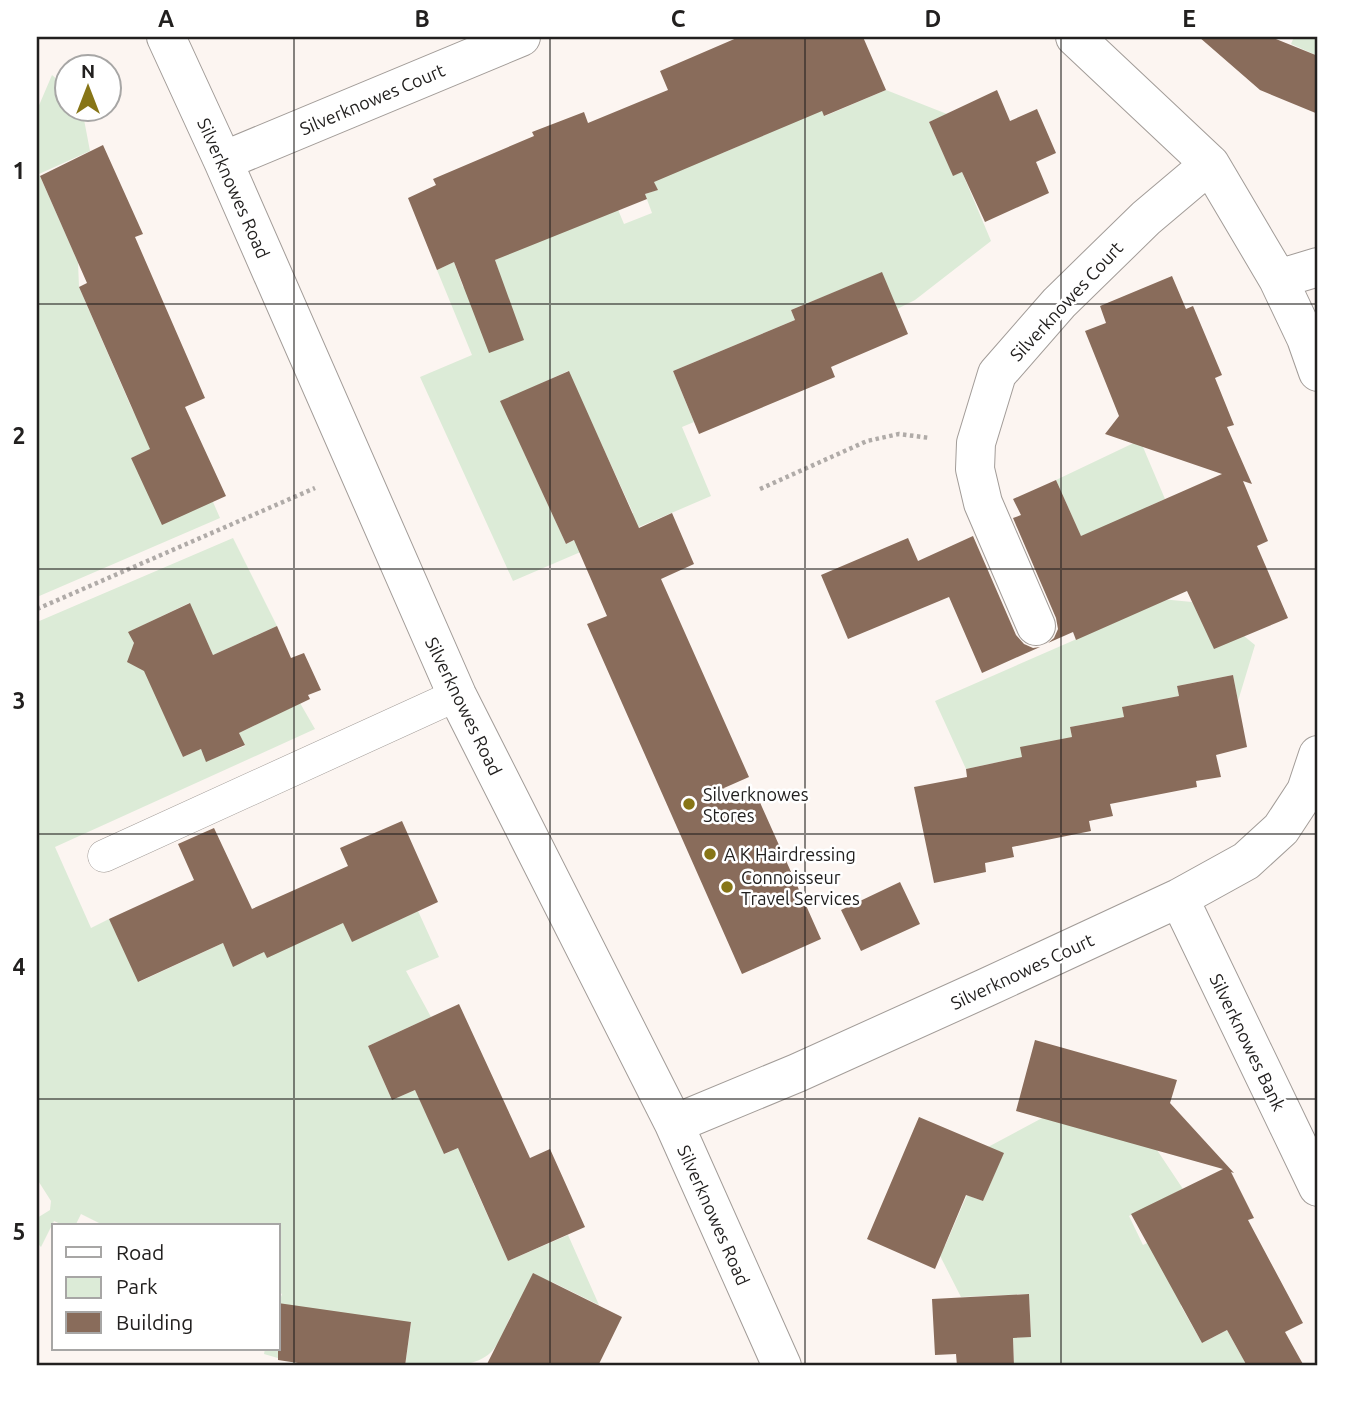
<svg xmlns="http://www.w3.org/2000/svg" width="1355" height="1403" font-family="Ubuntu,sans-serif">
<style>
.green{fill:#dcebd7;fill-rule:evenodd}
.building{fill:#896c5b}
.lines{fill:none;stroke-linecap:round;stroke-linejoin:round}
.lane-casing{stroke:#a29c98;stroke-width:33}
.street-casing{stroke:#a29c98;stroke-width:40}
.path{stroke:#b0aba8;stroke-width:4.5;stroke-dasharray:3.5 3.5;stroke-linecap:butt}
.lane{stroke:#fff;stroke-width:32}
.street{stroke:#fff;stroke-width:38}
.grid{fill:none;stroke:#22201f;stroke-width:2;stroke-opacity:0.55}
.poi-dot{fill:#877517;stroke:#fff;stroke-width:2.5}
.labels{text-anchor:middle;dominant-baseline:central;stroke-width:5;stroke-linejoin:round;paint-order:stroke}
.street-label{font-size:18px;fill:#22201f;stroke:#fff}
.poi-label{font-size:18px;fill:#22201f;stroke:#fff;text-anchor:start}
.neatline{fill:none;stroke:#22201f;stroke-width:2.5}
.grid-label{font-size:23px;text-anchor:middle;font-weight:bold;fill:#22201f}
</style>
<rect width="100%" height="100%" fill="#fcf5f1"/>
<!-- green -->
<path class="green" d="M 1294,37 L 1318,37 L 1318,56 L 1291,44 Z
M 52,75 L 66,87 L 66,108 L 82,109 L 90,151 L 39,174 L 78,262 L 79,287 L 132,409 L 155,447 L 131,458 L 213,502 L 220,518 L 37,597 L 37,110 Z
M 886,90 L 947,114 L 929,122 L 953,175 L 962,172 L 991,241 L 915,300 L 897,309 L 881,273 L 791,310 L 795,320 L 673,371 L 694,422 L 682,427 L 711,496 L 513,581 L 420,377 L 472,355 L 437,270 L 454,262 L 463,287 L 499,272 L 495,260 L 616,205 L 624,224 L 652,213 L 645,194 L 657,190 L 652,177 L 725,152 L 821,110 L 825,116 ZM 568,371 L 633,513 L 566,544 L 501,402 Z
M 1140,440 L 1165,499 L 1147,507 L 1161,599 L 1192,602 L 1207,632 L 1244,636 L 1255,645 L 1238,701 L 1233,675 L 1177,686 L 1179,696 L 1123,707 L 1124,717 L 1070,727 L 1072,737 L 1022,757 L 966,769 L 935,701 L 1118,621 L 1056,480 Z
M 233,538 L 277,626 L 213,655 L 189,603 L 129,632 L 183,757 L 201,749 L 207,761 L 245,746 L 239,733 L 300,703 L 315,729 L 55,847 L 91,928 L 109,919 L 139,982 L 223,943 L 234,966 L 264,952 L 267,957 L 338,911 L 352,941 L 418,911 L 439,957 L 406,971 L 431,1017 L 368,1046 L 392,1100 L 415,1090 L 445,1154 L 501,1128 L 518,1163 L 473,1183 L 508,1261 L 568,1235 L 599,1305 L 552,1282 L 530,1324 L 511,1315 C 506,1326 501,1341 493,1350 C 476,1371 431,1366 405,1366 L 411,1323 L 301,1322 L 295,1363 L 264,1354 L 265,1349 L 278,1349 L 278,1306 L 282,1294 L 278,1292 L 278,1226 L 105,1226 L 81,1214 L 75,1226 L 65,1226 L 54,1221 L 41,1247 L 37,1243 L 37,1218 L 50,1210 L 51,1201 L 37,1179 L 37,622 Z
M 1059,1109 L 1157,1150 L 1183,1189 L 1129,1216 L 1143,1245 L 1181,1226 L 1181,1306 L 1202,1343 L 1227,1330 L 1247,1366 L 1014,1366 L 1013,1338 L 1031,1336 L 1029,1294 L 961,1297 L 933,1242 L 945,1246 L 967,1195 L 983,1201 L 995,1173 L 988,1147 Z"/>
<!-- building -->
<path class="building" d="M 739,37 L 863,37 L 886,90 L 824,116 L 822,111 L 654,182 L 658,190 L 645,194 L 647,199 L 495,260 L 524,340 L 489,353 L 454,262 L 437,270 L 408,198 L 436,185 L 433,179 L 534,136 L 532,132 L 584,112 L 588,123 L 668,90 L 660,71 Z
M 1199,37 L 1271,37 L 1318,56 L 1318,114 L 1260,90 Z
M 997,90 L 1010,121 L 1037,109 L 1056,153 L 1036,162 L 1049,193 L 985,222 L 962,172 L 953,176 L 929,122 Z
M 103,145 L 143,234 L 135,237 L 205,398 L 185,407 L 226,496 L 162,525 L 131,458 L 150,449 L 79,287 L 87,283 L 40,176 Z
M 882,272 L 908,334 L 831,367 L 835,377 L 699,434 L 673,371 L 795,320 L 791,310 Z
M 1172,276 L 1186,309 L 1193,306 L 1222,375 L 1215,378 L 1234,425 L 1227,427 L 1252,484 L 1243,481 L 1268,541 L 1257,546 L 1288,618 L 1214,649 L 1187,591 L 1076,640 L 1073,632 L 1048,643 L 1054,638 L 1058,629 L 1056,618 L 1013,518 L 1021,515 L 1013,499 L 1056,480 L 1081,536 L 1222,474 L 1105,434 L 1119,416 L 1085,331 L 1106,323 L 1100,306 Z
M 569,371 L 639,528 L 672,513 L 694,564 L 661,579 L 749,777 L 724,788 L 729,803 L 758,798 L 821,939 L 742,974 L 587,624 L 607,616 L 574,540 L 566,544 L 500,401 Z
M 973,536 L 1016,635 L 1024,644 L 1033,648 L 1040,647 L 982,673 L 949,597 L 848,639 L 821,575 L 908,538 L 918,561 Z
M 190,603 L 213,655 L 277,626 L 291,658 L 304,653 L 321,690 L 308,695 L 310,699 L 239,733 L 245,745 L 206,762 L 201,749 L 183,757 L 144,671 L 127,662 L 134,643 L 128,632 Z
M 1233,675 L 1247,747 L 1216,755 L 1221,777 L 1196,781 L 1197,787 L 1110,804 L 1113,816 L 1089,821 L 1091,831 L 1012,847 L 1014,857 L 985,863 L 986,872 L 934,883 L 914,787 L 967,777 L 966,769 L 1022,757 L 1020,747 L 1072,737 L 1070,727 L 1124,717 L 1122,707 L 1179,696 L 1177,686 Z
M 402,821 L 438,902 L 352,942 L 343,923 L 267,958 L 264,952 L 233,967 L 223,943 L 138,982 L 109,919 L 194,880 L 178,844 L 214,828 L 252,909 L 348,866 L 340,848 Z
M 900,882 L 920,924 L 861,951 L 841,910 Z
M 459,1004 L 530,1158 L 550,1149 L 585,1227 L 508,1261 L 458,1148 L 444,1154 L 415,1090 L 392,1100 L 368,1046 Z
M 1035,1040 L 1177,1080 L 1170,1103 L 1234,1173 L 1231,1172 L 1254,1218 L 1248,1220 L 1303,1323 L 1285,1332 L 1304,1366 L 1247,1366 L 1227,1330 L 1202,1343 L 1131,1214 L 1223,1169 L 1016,1111 Z
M 919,1117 L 1004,1153 L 983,1201 L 966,1195 L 935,1269 L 867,1239 Z
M 533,1273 L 622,1317 L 598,1366 L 486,1366 Z
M 1029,1294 L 1031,1337 L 1013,1338 L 1014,1366 L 957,1366 L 956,1354 L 935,1355 L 932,1299 Z
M 278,1303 L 411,1322 L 405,1366 L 318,1366 L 278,1360 Z"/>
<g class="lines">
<defs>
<path id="lane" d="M 104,856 L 457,695"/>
<path id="street" d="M 166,37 L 223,161 L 457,695 L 674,1124 L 782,1366
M 1075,37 L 1210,164 L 1278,279 L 1306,338 L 1318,372
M 223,161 L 521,37
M 1278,279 L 1318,267
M 1036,626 L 983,503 L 975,469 L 976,443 L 997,374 L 1059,303 L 1146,218 L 1210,164
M 1179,898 L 1318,1187
M 674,1124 L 797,1073 L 985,988 L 1179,898 L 1246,861 L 1281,829 L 1306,791 L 1318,755"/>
</defs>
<!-- lane casing -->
<use href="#lane" class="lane-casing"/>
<!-- street casing -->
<use href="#street" class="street-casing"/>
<!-- path -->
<path class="path" d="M 760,489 L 867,441 L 899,434 L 930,438
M 37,609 L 315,488"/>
<!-- lane -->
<use href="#lane" class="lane"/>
<!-- street -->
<use href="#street" class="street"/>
</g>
<!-- grid -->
<path class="grid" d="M 294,37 L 294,1366M 550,37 L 550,1366M 805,37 L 805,1366M 1061,37 L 1061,1366M 37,304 L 1318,304M 37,569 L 1318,569M 37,834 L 1318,834M 37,1099 L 1318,1099"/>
<!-- markers -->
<g class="poi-dot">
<circle cx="689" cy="804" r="7"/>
<circle cx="710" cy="854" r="7"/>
<circle cx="727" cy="887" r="7"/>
</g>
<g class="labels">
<!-- street labels -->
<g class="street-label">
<text transform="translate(372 99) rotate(-23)">Silverknowes Court</text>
<text transform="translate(234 188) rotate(66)">Silverknowes Road</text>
<text transform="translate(1066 301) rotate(-47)">Silverknowes Court</text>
<text transform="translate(464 706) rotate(64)">Silverknowes Road</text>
<text transform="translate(1022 971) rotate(-25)">Silverknowes Court</text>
<text transform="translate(1248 1042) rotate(64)">Silverknowes Bank</text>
<text transform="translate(714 1215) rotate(66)">Silverknowes Road</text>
</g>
<!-- poi labels -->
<g class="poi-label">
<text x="703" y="794">Silverknowes<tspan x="703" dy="21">Stores</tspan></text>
<text x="724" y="854">A K Hairdressing</text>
<text x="741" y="877">Connoisseur<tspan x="741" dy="21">Travel Services</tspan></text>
</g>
</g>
<!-- border -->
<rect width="1355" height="1403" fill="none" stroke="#ffffff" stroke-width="77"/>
<!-- legend -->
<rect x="52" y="1224" width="228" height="126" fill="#ffffff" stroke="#a7a6a5" stroke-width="2"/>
<rect x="66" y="1247" width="35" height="10" fill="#ffffff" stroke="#a7a6a5" stroke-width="2"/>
<text x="116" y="1260" font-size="21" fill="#22201f">Road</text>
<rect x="66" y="1277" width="35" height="21" fill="#dcebd7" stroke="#a7a6a5" stroke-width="2"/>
<text x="116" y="1294" font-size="21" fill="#22201f">Park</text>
<rect x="66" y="1312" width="35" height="21" fill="#896c5b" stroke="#a7a6a5" stroke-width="2"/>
<text x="116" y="1330" font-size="21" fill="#22201f">Building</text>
<!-- north arrow -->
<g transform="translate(88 88)"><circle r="33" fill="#ffffff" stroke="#a7a6a5" stroke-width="2"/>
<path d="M0-5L12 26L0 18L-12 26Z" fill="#877517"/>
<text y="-10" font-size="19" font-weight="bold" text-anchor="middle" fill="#22201f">N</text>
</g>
<rect x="38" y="38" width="1278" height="1326" class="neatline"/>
<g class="grid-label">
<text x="166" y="27">A</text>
<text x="422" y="27">B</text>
<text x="678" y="27">C</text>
<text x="933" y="27">D</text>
<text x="1189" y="27">E</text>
<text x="19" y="179">1</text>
<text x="19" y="444">2</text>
<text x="19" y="709">3</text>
<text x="19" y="975">4</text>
<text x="19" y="1240">5</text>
</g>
</svg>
